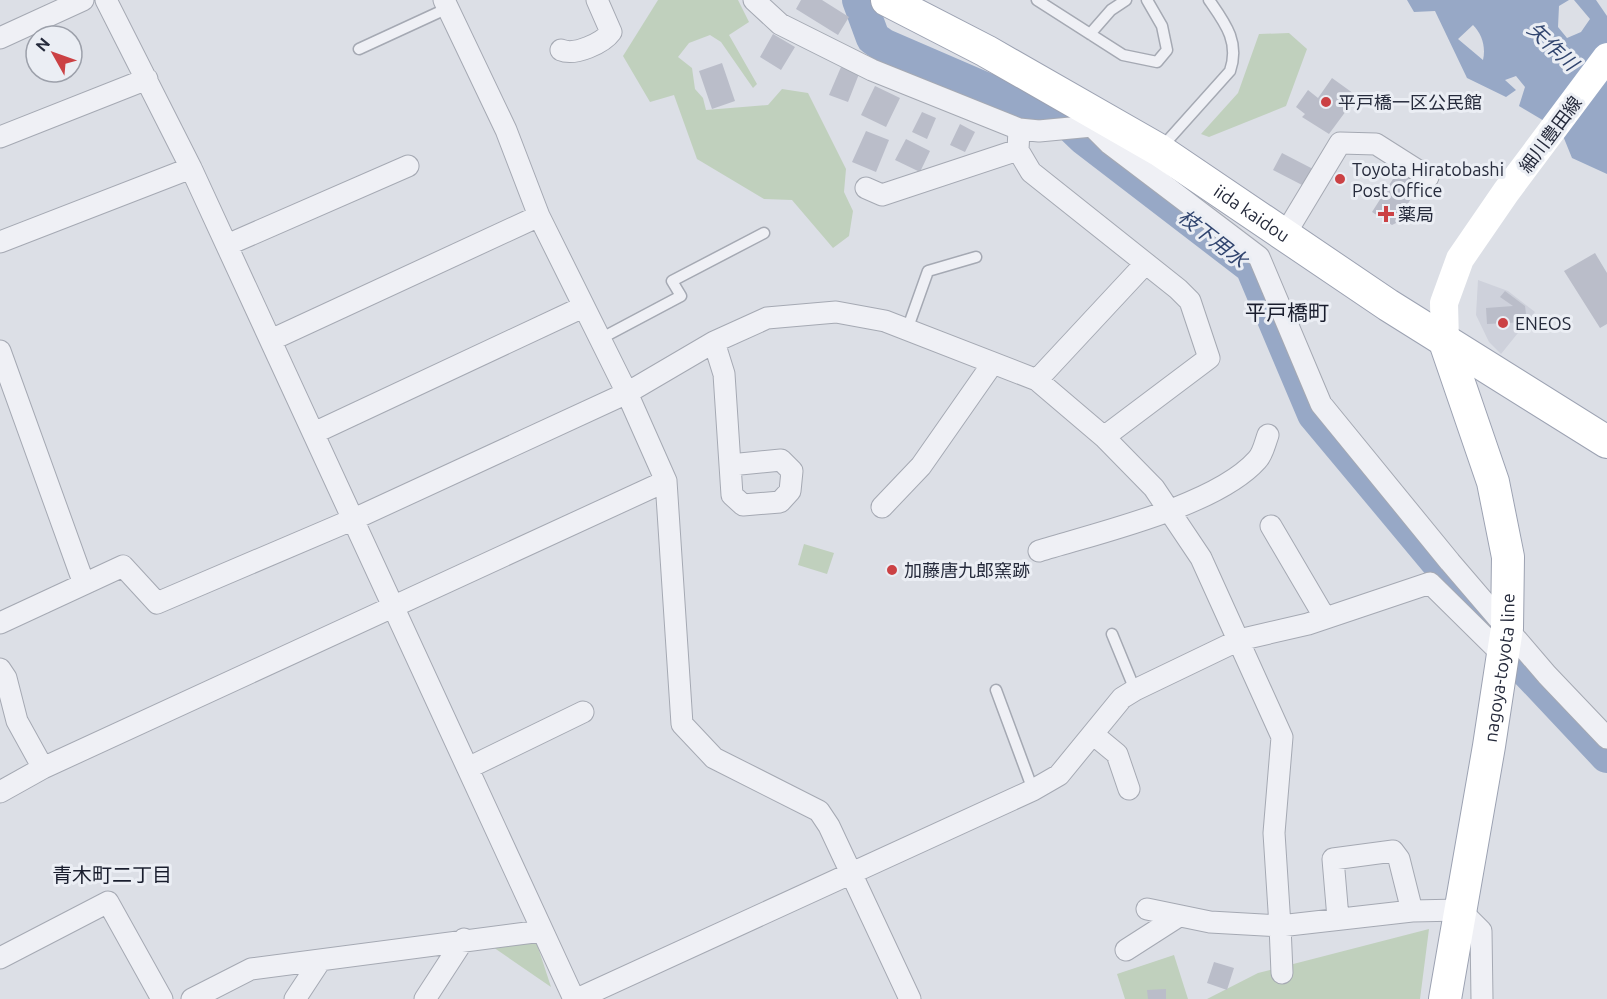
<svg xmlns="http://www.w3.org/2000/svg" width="1607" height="999" font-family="Ubuntu,'Noto Sans JP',sans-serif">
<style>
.built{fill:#ced1db}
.green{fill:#c0d0bd}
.water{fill:#97a8c6;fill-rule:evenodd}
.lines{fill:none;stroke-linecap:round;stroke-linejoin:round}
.river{stroke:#97a8c6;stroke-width:34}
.building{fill:#babdc9}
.service-casing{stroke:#a5a9b3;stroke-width:13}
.minor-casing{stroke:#a5a9b3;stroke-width:23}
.primary-casing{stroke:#9ca2b2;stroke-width:34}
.service{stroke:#eff0f5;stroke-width:10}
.minor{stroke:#eff0f5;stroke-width:21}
.secondary{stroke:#fff;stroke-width:28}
.primary{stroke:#fff;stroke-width:32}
.poi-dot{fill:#cb4144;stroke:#ebeef4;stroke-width:2}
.labels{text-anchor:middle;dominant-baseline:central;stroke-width:6;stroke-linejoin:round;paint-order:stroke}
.poi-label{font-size:18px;fill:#262b3c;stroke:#ebeef4;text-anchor:start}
.street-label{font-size:18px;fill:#262b3c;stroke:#ebeef4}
.water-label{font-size:20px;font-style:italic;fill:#31456f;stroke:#ebeef4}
.neighbourhood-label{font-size:20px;fill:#191d2d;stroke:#ebeef4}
.quarter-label{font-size:21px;fill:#191d2d;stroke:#ebeef4}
</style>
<rect width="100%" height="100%" fill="#dcdfe6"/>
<!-- built -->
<path class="built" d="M 1478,280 L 1508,291 L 1535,312 L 1501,354 L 1489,342 L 1476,315 Z"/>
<!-- green -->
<path class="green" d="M 658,0 L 738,0 L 749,22 L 729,35 L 757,84 L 753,88 L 721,42 L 710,35 L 689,43 L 678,57 L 692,68 L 695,89 L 703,98 L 706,110 L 768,105 L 782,89 L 808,93 L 846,169 L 844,192 L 853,211 L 849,236 L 833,248 L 792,200 L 764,199 L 697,159 L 674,95 L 650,102 L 623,56 Z
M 1289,33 L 1307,49 L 1286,106 L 1209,137 L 1201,134 L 1238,93 L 1259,34 Z
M 804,544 L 834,553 L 827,574 L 798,565 Z
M 1429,929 L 1420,999 L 1207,999 L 1258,973 Z
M 535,938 L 551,987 L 490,945 Z
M 1174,955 L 1188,999 L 1125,999 L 1117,974 Z"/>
<!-- water -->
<path class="water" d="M 1407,0 L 1569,0 L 1559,6 L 1558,27 L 1567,38 L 1581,32 L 1590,19 L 1574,0 L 1596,0 L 1607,16 L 1607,174 L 1572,158 L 1561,131 L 1519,106 L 1525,87 L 1516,76 L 1505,80 L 1516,90 L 1506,97 L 1467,78 L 1435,11 L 1414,12 ZM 1473,25 C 1482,34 1486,47 1483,60 L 1458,39 Z"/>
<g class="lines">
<!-- river -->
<path class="river" d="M 859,0 L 873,38 L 883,45 L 1001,96 L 1060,115 L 1084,138 L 1252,267 L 1314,414 L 1485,619
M 1527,671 L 1607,756"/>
</g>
<!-- building -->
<path class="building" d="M 801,0 L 822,0 L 849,17 L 838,35 L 796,9 Z
M 773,34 L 795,47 L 781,70 L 760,57 Z
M 722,63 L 735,101 L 712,109 L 699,71 Z
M 841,67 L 859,74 L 848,102 L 829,95 Z
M 1332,78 L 1357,96 L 1329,134 L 1302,117 L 1305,114 L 1296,107 L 1308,90 L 1318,98 Z
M 875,86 L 900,98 L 886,127 L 861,115 Z
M 922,112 L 936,118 L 927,139 L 912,132 Z
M 960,124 L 975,132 L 965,152 L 950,145 Z
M 866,131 L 889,140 L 876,172 L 852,162 Z
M 906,139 L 930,151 L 920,172 L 895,160 Z
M 1282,153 L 1313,169 L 1304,186 L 1273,170 Z
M 1400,168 L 1420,184 L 1396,223 L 1392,225 L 1372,212 Z
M 1595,253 L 1607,273 L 1607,324 L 1600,328 L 1564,271 Z
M 1505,291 L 1525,306 L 1527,322 L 1487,324 L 1486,308 L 1513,306 L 1500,297 Z
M 1214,962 L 1234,968 L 1227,990 L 1207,983 Z
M 1166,989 L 1166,999 L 1148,999 L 1147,990 Z"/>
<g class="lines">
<defs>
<path id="service" d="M 1037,0 L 1123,55 L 1157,62 L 1167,50 L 1162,26 L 1147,0
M 1090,34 L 1111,10 L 1126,0
M 359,49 L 448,8
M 1161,148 L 1230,71 C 1240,42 1225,23 1209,0
M 907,330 L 928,271 L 976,257
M 600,339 L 681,296 L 672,281 L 764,233
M 1112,634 L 1135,690
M 996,690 L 1033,790"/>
<path id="minor" d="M 106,0 L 191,168 L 574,999
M 444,0 L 506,130 L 539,216
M 754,0 L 780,24 L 872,70 L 1019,129 L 1039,131 L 1092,126 L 1099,115
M 0,38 L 83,0
M 561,50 C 575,56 603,43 611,32 L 597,0
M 1092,126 L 1110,144 L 1259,257 L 1321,404 L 1450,562 L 1547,675 L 1607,738
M 0,137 L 147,79
M 866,188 L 882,195 L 1018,150
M 1284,236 L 1340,143 L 1376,144 L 1428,177
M 0,242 L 191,168
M 227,245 L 408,166
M 271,340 L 539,216 L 627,393 L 666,481 L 682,724 L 714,758 L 819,811 L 829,826 L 910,999
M 714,342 L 724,374 L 732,495 L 743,505 L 780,502 L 790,491 L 792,471 L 781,460 L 730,465
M 0,351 L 84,584
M 1037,380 L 1145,264
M 314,433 L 583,307
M 1104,437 L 1154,488 L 1201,558 L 1282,737 L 1274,833 L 1280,926 L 1412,911 L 1460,910 L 1481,931 L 1482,999
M 882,507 L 921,466 L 993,363
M 1271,526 L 1325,618
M 1039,551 C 1097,533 1216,506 1257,460 C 1263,454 1265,443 1268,435
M 0,623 L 123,566 L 157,603 L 354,519 L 627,393 L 714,342 L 767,318 L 836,312 L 885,321 L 1037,380 L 1104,437 L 1209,358 L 1190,301 L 1178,289 L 1031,172 L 1018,150 L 1019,129
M 0,669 L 6,678 L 17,721 L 43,768
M 1094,735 L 1117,754 L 1129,789
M 468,768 L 583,712
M 0,792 L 43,768 L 666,481
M 1147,909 L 1210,922 L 1280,926 L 1282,973
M 1338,918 L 1333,859 L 1393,851 L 1399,859 L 1412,911
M 1126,950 L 1179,916
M 0,958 L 108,902 L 162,999
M 192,999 L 251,969 L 542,931
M 295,999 L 320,961
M 425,999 L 464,939
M 577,999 L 1033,790 L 1059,775 L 1122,698 L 1135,690 L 1239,640 L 1308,624 L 1430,583 L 1503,655"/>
<g id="primary">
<path id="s1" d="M 887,0 L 986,51 L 1159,150 L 1388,305 L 1607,442"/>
<path id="s2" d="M 1445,999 L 1489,746 L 1507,628 L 1508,557 L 1493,482 L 1445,342"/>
</g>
</defs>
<!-- service casing -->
<use href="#service" class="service-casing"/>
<!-- minor casing -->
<use href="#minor" class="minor-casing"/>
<!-- primary casing -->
<use href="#primary" class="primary-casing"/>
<!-- service -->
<use href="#service" class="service"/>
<!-- minor -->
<use href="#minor" class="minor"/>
<!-- secondary -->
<path class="secondary" d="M 1445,342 L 1444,303 L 1460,259 L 1506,192 L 1607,57"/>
<!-- primary -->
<use href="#primary" class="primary"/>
</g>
<!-- markers -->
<g class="poi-dot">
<circle cx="1326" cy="102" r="6"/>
<circle cx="1340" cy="179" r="6"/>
<path d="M1383 205h6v6h6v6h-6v6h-6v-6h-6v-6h6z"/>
<circle cx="1503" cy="323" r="6"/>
<circle cx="892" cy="570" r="6"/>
</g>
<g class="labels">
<!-- poi labels -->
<g class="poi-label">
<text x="1338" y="102">平戸橋一区公民館</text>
<text x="1352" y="169">Toyota Hiratobashi<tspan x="1352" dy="21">Post Office</tspan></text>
<text x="1398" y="214">薬局</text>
<text x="1515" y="323">ENEOS</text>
<text x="904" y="570">加藤唐九郎窯跡</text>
</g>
<!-- street labels -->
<g class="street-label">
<text transform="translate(1550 134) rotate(-53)">細川豊田線</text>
<text stroke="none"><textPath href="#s1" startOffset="423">iida kaidou</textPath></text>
<text stroke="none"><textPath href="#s2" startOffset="336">nagoya-toyota line</textPath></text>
</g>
<!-- water labels -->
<g class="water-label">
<text transform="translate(1553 46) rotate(43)">矢作川</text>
<text transform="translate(1213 238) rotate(38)">枝下用水</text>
</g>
<!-- neighbourhood labels -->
<g class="neighbourhood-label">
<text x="112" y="874">青木町二丁目</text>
</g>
<!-- quarter labels -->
<g class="quarter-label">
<text x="1287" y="312">平戸橋町</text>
</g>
</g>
<!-- north arrow -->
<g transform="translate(54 54) rotate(310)"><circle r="28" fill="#ebeef4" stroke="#9ca0aa" stroke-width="1.5"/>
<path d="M0-4.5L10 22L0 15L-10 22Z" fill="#cb4144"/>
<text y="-9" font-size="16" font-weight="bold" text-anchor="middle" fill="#262b3c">N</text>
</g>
</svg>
